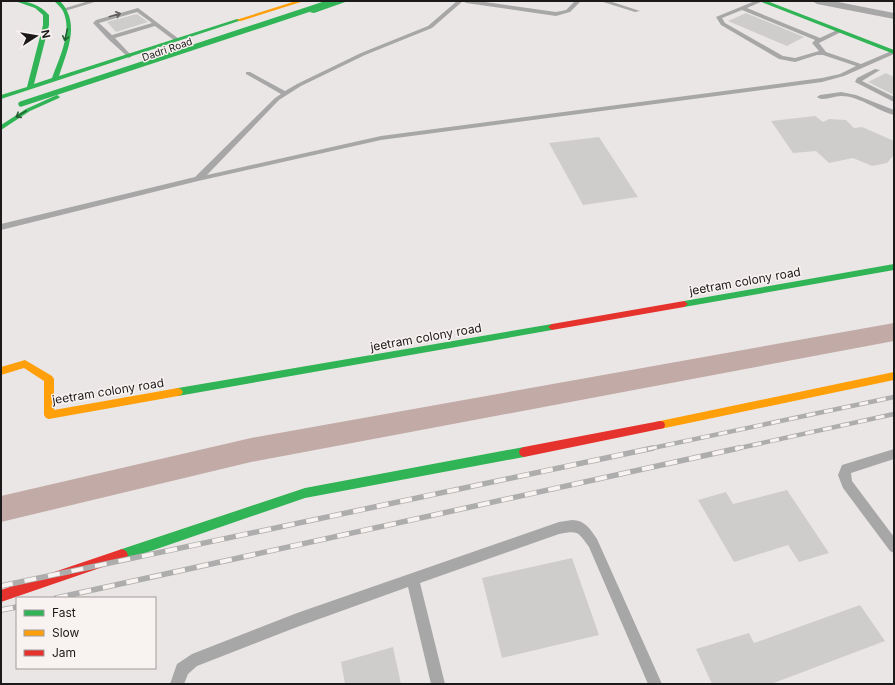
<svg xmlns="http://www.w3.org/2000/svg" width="895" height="685" font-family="Inter,sans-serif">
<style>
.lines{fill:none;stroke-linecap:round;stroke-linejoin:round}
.canal{fill:#c2aaa6;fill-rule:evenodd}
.building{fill:#cfcdcc}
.lane{fill:#a8a7a7;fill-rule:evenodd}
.street{fill:#a8a7a7;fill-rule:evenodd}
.fast{fill:#30b455;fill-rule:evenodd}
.slow{fill:#ff9f0a;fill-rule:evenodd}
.jam{fill:#e5322d;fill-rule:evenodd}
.rail-far1-casing{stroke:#aeadad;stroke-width:4.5}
.rail-casing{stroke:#aeadad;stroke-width:5.5}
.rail-far1{stroke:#f8f2f1;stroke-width:3;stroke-dasharray:9;stroke-linecap:butt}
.rail{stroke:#f8f2f1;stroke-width:4;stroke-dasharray:12;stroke-linecap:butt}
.fast-bridge{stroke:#30b455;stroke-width:5.5}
.oneway{stroke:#626060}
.oneway2{stroke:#245f34}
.labels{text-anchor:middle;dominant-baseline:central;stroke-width:3;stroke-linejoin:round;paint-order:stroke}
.far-street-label{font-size:10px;fill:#1b1919;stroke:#f8f2f1}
.street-label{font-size:12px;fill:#1b1919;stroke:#f8f2f1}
</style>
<rect width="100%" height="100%" fill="#eae6e5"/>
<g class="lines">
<!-- canal -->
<path class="canal" d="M 894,323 L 894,341 L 251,462 L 1,522 L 1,496 L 251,438 Z"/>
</g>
<!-- building -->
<path class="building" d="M 746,13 L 804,37 L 787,46 L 728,21 Z
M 137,14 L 148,22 L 116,32 L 107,22 Z
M 886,73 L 894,77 L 894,95 L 868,82 Z
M 815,116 L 823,122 L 829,119 L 846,120 L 854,128 L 862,127 L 894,141 L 894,155 L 887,163 L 872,166 L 853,158 L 829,163 L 816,151 L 793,153 L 771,121 Z
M 599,137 L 638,197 L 583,205 L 549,143 Z
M 787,490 L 829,553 L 799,562 L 788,545 L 734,562 L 698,500 L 726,492 L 733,504 Z
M 572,558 L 599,635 L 502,658 L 482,578 Z
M 860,605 L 885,641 L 771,684 L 712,684 L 696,649 L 749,633 L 754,643 Z
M 393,647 L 401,684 L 345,684 L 341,662 Z"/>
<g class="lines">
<!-- lane -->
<path class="lane" d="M 89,1 L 98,1 L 65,11 L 62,9 Z
M 457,1 L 463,1 L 432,28 L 365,55 L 301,86 L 279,100 L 207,175 L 381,136 L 822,78 L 840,74 L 856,66 L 823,55 L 817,55 L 795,62 L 779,59 L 721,25 L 716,17 L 755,1 L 763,1 L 747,8 L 820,38 L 837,30 L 841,30 L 841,32 L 819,43 L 826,52 L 861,64 L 894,50 L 894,54 L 844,76 L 822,82 L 381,140 L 198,181 L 1,230 L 1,224 L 195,177 L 275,98 L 281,94 L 246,74 L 246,72 L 250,72 L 285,91 L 297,84 L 361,53 L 428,26 ZM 742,10 L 815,40 L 812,43 L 819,51 L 795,58 L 783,56 L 725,23 L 722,18 Z
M 463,1 L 478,1 L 556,12 L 566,10 L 575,1 L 581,1 L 570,12 L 556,16 L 466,3 Z
M 600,1 L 609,1 L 640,11 L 635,12 Z
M 138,8 L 179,39 L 179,41 L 175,41 L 155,26 L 115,38 L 131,55 L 132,56 L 129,58 L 108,39 L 93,23 L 96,20 ZM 137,12 L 152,23 L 112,35 L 99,23 Z
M 875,69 L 880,70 L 862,81 L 894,97 L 894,102 L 855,82 L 857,78 Z
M 841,92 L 856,95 L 894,110 L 894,115 C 876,110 859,96 841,96 C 833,96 823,102 817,97 L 820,95 Z
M 894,449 L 894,459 L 851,473 L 852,481 L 894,537 L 894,553 L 890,551 L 843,488 L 838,475 L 842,465 Z
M 572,520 C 585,520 590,529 597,539 L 662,684 L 648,684 L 589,547 C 578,532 579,530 559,534 L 420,583 L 445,684 L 431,684 L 408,587 L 297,627 L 197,666 L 188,674 L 184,684 L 170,684 L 177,664 L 192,654 L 297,613 L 559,522 Z"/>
<!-- street -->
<path class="street" d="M 812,1 L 833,1 L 894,13 L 894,19 L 817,4 Z"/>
<!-- fast -->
<path class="fast" d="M 15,1 C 29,1 40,5 49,15 L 49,25 L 34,84 L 52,78 C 59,58 73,32 63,11 C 61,7 57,4 54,1 L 60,1 C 81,23 67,51 59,76 L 237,19 L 242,20 L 1,99 L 1,95 L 27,87 L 43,25 L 43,15 L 35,8 Z
M 340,1 L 348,1 L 314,13 L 309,12 Z
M 759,1 L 767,1 L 894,50 L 894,54 Z
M 57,95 L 60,97 L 59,98 L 30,111 L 1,130 L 1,125 L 26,109 Z
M 894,264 L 894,270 L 684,307 L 680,304 L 684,301 Z
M 552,324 L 556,327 L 552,330 L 178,396 L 175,395 L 173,392 L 175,389 L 178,388 Z
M 524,447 L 528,449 L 529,452 L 528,455 L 524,457 L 305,498 L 122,561 L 118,559 L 116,555 L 118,551 L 122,549 L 305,488 Z"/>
<!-- slow -->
<path class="slow" d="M 296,1 L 304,1 L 241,21 L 236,20 Z
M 25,360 L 52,376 L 54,379 L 54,410 L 178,388 L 181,389 L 183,392 L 181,395 L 178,396 L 49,419 L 46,418 L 44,415 L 44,381 L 24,368 L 1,375 L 1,367 Z
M 894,372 L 894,380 L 660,429 L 656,428 L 655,425 L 656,422 L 660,421 Z"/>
<!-- jam -->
<path class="jam" d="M 684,301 L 688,304 L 684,307 L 552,330 L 548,327 L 552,324 Z
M 660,421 L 664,422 L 665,425 L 664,428 L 660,429 L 524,457 L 520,455 L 519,452 L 520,449 L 524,447 Z
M 122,549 L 126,551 L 128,555 L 126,559 L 1,602 L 1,590 Z"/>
<defs>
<path id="rail-far1" d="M 648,449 L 894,397
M 735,449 L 894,414"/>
<path id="rail" d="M 1,586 L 653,448
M 56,598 L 739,448
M 1,610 L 17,607"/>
</defs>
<!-- rail-far1 casing -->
<use href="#rail-far1" class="rail-far1-casing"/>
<!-- rail casing -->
<use href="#rail" class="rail-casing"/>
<!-- rail-far1 -->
<use href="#rail-far1" class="rail-far1"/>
<!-- rail -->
<use href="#rail" class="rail"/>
<!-- fast-bridge -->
<path class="fast-bridge" d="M 21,104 L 334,1"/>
</g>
<!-- one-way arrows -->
<defs><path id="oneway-shaft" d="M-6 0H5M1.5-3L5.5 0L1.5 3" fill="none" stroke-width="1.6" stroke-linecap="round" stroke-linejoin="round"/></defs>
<use class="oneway" href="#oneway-shaft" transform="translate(115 15) rotate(-16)"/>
<g class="oneway2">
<use href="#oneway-shaft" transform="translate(66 35) rotate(103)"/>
<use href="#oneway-shaft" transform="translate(21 114) rotate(149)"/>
</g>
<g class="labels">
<!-- far-street labels -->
<g class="far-street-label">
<text transform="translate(167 49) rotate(-19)">Dadri Road</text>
</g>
<!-- street labels -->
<g class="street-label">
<text transform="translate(745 281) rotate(-10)">jeetram colony road</text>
<text transform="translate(426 337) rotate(-10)">jeetram colony road</text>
<text transform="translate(108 391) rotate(-9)">jeetram colony road</text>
</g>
</g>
<!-- border -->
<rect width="895" height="685" fill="none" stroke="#1b1919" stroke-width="4"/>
<!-- legend -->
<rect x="16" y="597" width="140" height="72" fill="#f8f2f1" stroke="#a09b9b"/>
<rect x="24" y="610" width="20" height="6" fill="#30b455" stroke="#a09b9b"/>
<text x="52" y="617" font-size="12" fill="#1b1919">Fast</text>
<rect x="24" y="630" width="20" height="6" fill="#ff9f0a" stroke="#a09b9b"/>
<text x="52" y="637" font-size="12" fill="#1b1919">Slow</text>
<rect x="24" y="650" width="20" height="6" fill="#e5322d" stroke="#a09b9b"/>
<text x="52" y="657" font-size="12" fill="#1b1919">Jam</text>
<!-- north arrow -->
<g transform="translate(36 36) rotate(78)" stroke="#f8f2f1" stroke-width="3" paint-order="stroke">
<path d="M0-3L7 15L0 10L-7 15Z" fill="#1b1919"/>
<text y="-6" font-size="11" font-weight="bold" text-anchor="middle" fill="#1b1919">N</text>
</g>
</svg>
